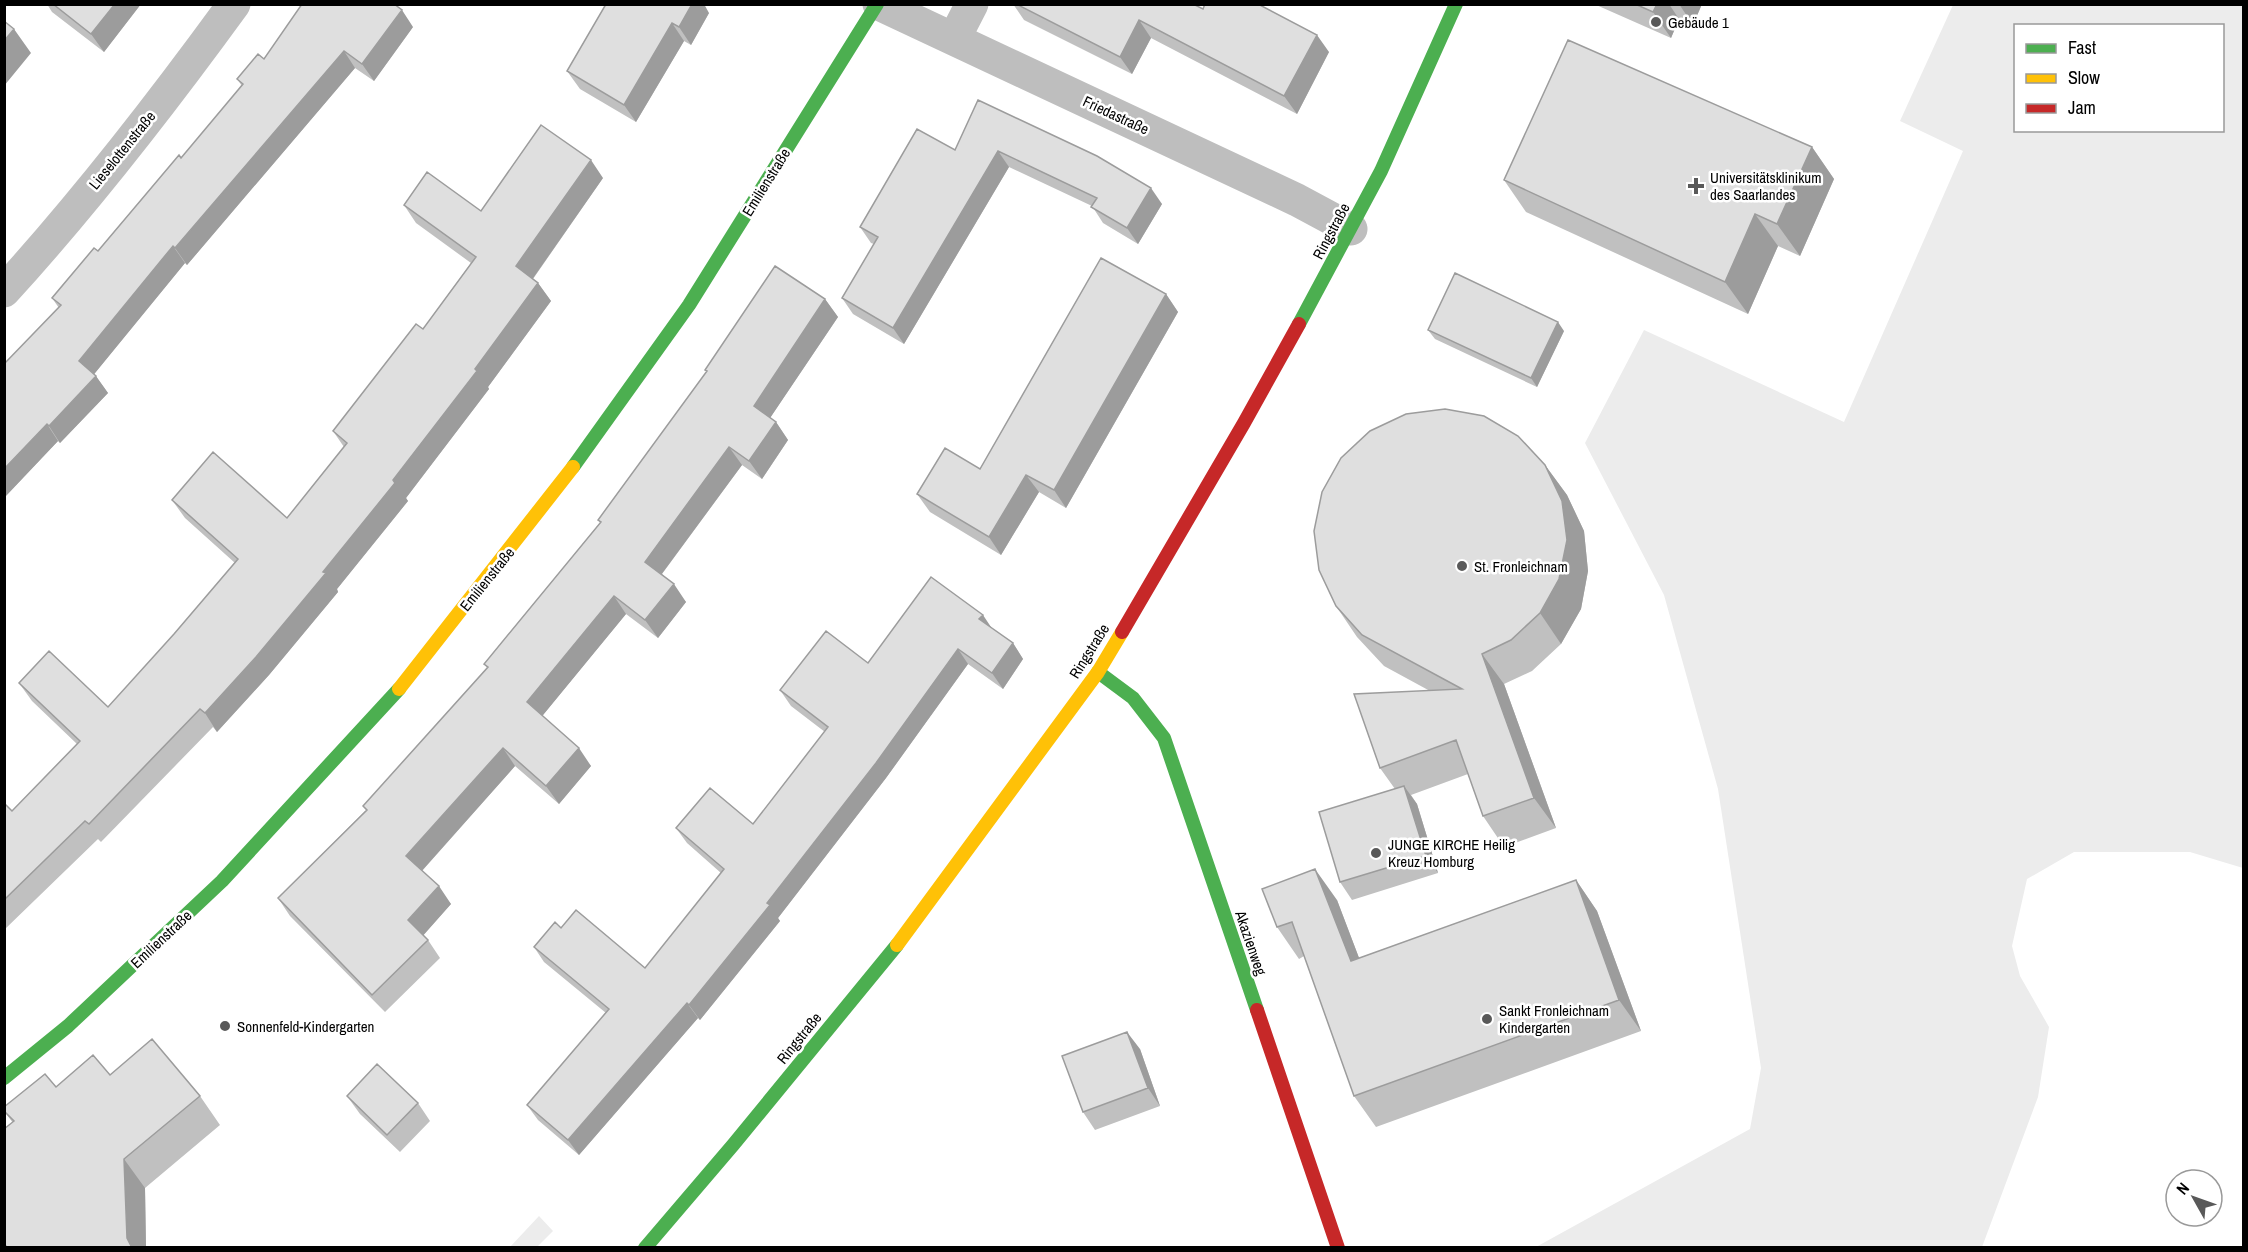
<svg xmlns="http://www.w3.org/2000/svg" width="2248" height="1252" font-family="'Archivo Narrow',sans-serif">
<style>
.green{fill:#ececec;fill-rule:evenodd}
.lines{fill:none;stroke-linecap:round;stroke-linejoin:round}
.street{stroke:#bebebe;stroke-width:33}
.fast{stroke:#4caf50;stroke-width:14}
.slow{stroke:#ffc107;stroke-width:14}
.jam{stroke:#c62828;stroke-width:14}
.wall{fill:#c0c0c0}
.shaded-wall{fill:#9c9c9c}
.building{fill:#dfdfdf;stroke:#9c9c9c;stroke-width:1.5}
.poi-dot{fill:#595959;stroke:#fff;stroke-width:2}
.labels{text-anchor:middle;dominant-baseline:central;stroke-width:5;stroke-linejoin:round;paint-order:stroke}
.poi-label{font-size:15px;fill:#000;stroke:#fff;text-anchor:start}
.street-label{font-size:15px;fill:#000;stroke:#fff}
</style>
<rect width="100%" height="100%" fill="#fff"/>
<!-- green -->
<path class="green" d="M 1953,5 L 2243,5 L 2243,868 L 2190,852 L 2074,852 L 2027,879 L 2012,946 L 2020,976 L 2049,1027 L 2038,1097 L 1982,1247 L 1536,1247 L 1750,1129 L 1761,1068 L 1718,789 L 1664,595 L 1585,443 L 1644,330 L 1844,422 L 1963,151 L 1900,121 ZM 2016,26 L 2222,26 L 2222,130 L 2016,130 Z
M 539,1216 L 553,1231 L 537,1247 L 510,1247 Z"/>
<g class="lines">
<!-- street -->
<path class="street" d="M 879,4 L 1297,200 L 1351,229
M 954,39 L 972,4
M 4,291 C 87,200 162,103 234,4"/>
<!-- fast -->
<path class="fast" d="M 1299,324 L 1381,171 L 1456,4
M 573,467 L 689,305 L 877,4
M 1098,672 L 1133,698 L 1164,738 L 1257,1010
M 4,1078 L 68,1026 L 222,881 L 399,689
M 645,1248 L 733,1145 L 897,945"/>
<!-- slow -->
<path class="slow" d="M 399,689 L 573,467
M 897,945 L 1098,672 L 1122,632"/>
<!-- jam -->
<path class="jam" d="M 1122,632 L 1244,423 L 1299,324
M 1257,1010 L 1338,1248"/>
</g>
<!-- wall -->
<path class="wall" d="M 47,4 L 141,4 L 104,52 L 52,12 Z
M 606,4 L 709,13 L 691,45 L 684,41 L 636,122 L 580,89 L 567,71 Z
M 1013,4 L 1193,4 L 1203,9 L 1329,52 L 1297,114 L 1151,38 L 1132,74 L 1024,20 Z
M 1594,4 L 1702,4 L 1693,25 L 1679,19 L 1671,38 Z
M 413,27 L 374,81 L 355,68 L 187,265 L 185,263 L 94,374 L 108,393 L 60,443 L 58,441 L 4,498 L 4,364 L 59,308 L 52,298 L 98,251 L 181,158 L 242,86 L 237,79 L 264,59 Z
M 978,100 L 1162,204 L 1138,244 L 1103,223 L 1092,206 L 1009,167 L 904,344 L 853,314 L 842,298 L 874,244 L 871,243 L 860,227 L 955,150 Z
M 1812,147 L 1834,179 L 1800,256 L 1778,246 L 1748,314 L 1526,212 L 1504,180 Z
M 603,178 L 533,279 L 538,283 L 551,301 L 488,387 L 489,389 L 406,498 L 408,501 L 337,589 L 338,592 L 269,675 L 217,732 L 213,727 L 101,842 L 98,839 L 4,930 L 4,803 L 12,811 L 77,744 L 32,701 L 19,683 L 108,707 L 174,634 L 235,563 L 185,518 L 172,500 L 287,518 L 344,447 L 333,431 L 423,329 L 471,263 L 416,223 L 404,205 L 481,211 Z
M 1166,294 L 1178,312 L 1066,508 L 1039,492 L 1001,555 L 930,512 L 917,494 L 980,469 Z
M 825,299 L 838,317 L 770,418 L 776,422 L 788,440 L 762,479 L 742,465 L 662,574 L 686,602 L 658,638 L 626,614 L 542,716 L 591,766 L 559,804 L 515,766 L 422,871 L 451,904 L 423,935 L 428,940 L 440,958 L 385,1012 L 290,916 L 278,898 L 366,810 L 363,806 L 487,668 L 484,664 L 600,523 L 598,520 L 707,372 L 705,370 Z
M 1428,330 L 1564,331 L 1537,387 L 1435,339 Z
M 1545,465 L 1567,495 L 1584,531 L 1588,571 L 1581,609 L 1561,644 L 1532,671 L 1504,684 L 1556,828 L 1504,847 L 1483,816 L 1468,774 L 1411,795 L 1417,804 L 1438,873 L 1352,900 L 1340,882 L 1395,789 L 1380,768 L 1430,691 L 1384,666 L 1357,637 L 1336,606 Z
M 993,629 L 1013,643 L 1023,659 L 1003,689 L 968,664 L 886,778 L 778,918 L 780,921 L 700,1020 L 698,1018 L 579,1155 L 538,1120 L 527,1105 L 606,1013 L 544,962 L 534,947 L 561,928 L 645,968 L 721,873 L 687,843 L 676,828 L 753,824 L 825,732 L 791,706 L 780,690 L 868,663 Z
M 1576,880 L 1597,911 L 1641,1031 L 1376,1127 L 1354,1096 L 1304,956 L 1299,959 L 1277,927 L 1337,900 L 1359,958 Z
M 1140,1049 L 1160,1106 L 1095,1130 L 1083,1112 Z
M 110,1075 L 200,1096 L 220,1125 L 145,1188 L 146,1248 L 4,1248 L 4,1129 L 13,1123 L 4,1111 L 56,1087 Z
M 347,1096 L 418,1103 L 430,1121 L 400,1152 L 360,1114 Z"/>
<!-- shaded-wall -->
<path class="shaded-wall" d="M 115,4 L 141,4 L 104,52 L 91,34 Z
M 692,4 L 704,4 L 709,13 L 691,45 L 679,27 Z
M 1657,4 L 1669,4 L 1679,19 L 1671,38 L 1653,12 Z
M 1679,4 L 1702,4 L 1693,25 Z
M 402,10 L 413,27 L 374,81 L 362,64 Z
M 1139,20 L 1151,38 L 1132,74 L 1120,57 Z
M 672,23 L 684,41 L 636,122 L 624,105 Z
M 14,29 L 31,53 L 4,86 L 4,41 Z
M 1317,35 L 1329,52 L 1297,114 L 1284,96 Z
M 344,51 L 355,68 L 187,265 L 175,248 Z
M 1812,147 L 1834,179 L 1800,256 L 1777,224 Z
M 998,151 L 1009,167 L 904,344 L 893,328 Z
M 591,160 L 603,178 L 529,284 L 516,266 Z
M 1151,188 L 1162,204 L 1138,244 L 1127,228 Z
M 1755,214 L 1778,246 L 1748,314 L 1725,282 Z
M 173,246 L 185,263 L 91,378 L 79,361 Z
M 538,283 L 551,301 L 488,387 L 489,389 L 406,498 L 408,501 L 337,589 L 338,592 L 269,675 L 217,732 L 205,713 L 323,572 L 393,480 Z
M 1166,294 L 1178,312 L 1066,508 L 1054,490 Z
M 825,299 L 838,317 L 766,424 L 754,406 Z
M 1558,322 L 1564,331 L 1537,387 L 1531,378 Z
M 96,376 L 108,393 L 60,443 L 49,426 Z
M 776,422 L 788,440 L 762,479 L 749,461 Z
M 47,424 L 58,441 L 4,498 L 4,469 Z
M 729,447 L 742,465 L 658,579 L 645,562 Z
M 1545,465 L 1567,495 L 1584,531 L 1588,571 L 1581,609 L 1561,644 L 1540,613 Z
M 1026,475 L 1039,492 L 1001,555 L 989,537 Z
M 674,584 L 686,602 L 658,638 L 645,620 Z
M 614,596 L 626,614 L 539,720 L 527,702 Z
M 983,615 L 993,630 L 979,619 Z
M 1013,643 L 1023,659 L 1003,689 L 992,673 Z
M 958,649 L 968,664 L 886,778 L 778,918 L 780,921 L 700,1020 L 689,1005 L 767,903 Z
M 1482,654 L 1504,684 L 1556,828 L 1534,798 Z
M 503,748 L 515,766 L 419,874 L 406,856 Z
M 579,748 L 591,766 L 559,804 L 546,786 Z
M 1404,786 L 1417,804 L 1438,873 L 1426,856 Z
M 1315,869 L 1337,900 L 1372,992 L 1351,961 Z
M 1576,880 L 1597,911 L 1641,1031 L 1619,1000 Z
M 439,886 L 451,904 L 421,938 L 408,920 Z
M 687,1003 L 698,1018 L 579,1155 L 568,1140 Z
M 1127,1032 L 1140,1049 L 1160,1106 L 1148,1088 Z
M 124,1159 L 145,1188 L 146,1248 L 132,1248 L 127,1238 Z"/>
<!-- building -->
<path class="building" d="M 53,4 L 115,4 L 91,34 Z
M 302,4 L 394,4 L 402,10 L 362,64 L 344,51 L 175,248 L 173,246 L 79,361 L 96,376 L 49,426 L 47,424 L 4,469 L 4,364 L 61,305 L 52,298 L 94,248 L 98,251 L 179,155 L 181,158 L 243,84 L 237,79 L 258,54 L 264,59 Z
M 606,4 L 692,4 L 679,27 L 672,23 L 624,105 L 567,71 Z
M 1016,4 L 1193,4 L 1203,9 L 1205,4 L 1258,4 L 1317,35 L 1284,96 L 1139,20 L 1120,57 Z
M 1635,4 L 1657,4 L 1653,12 Z
M 4,21 L 14,29 L 4,41 Z
M 1568,40 L 1812,147 L 1777,224 L 1755,214 L 1725,282 L 1504,180 Z
M 978,100 L 1097,156 L 1151,188 L 1127,228 L 1091,207 L 1097,198 L 998,151 L 893,328 L 842,298 L 878,237 L 860,227 L 917,129 L 955,150 Z
M 541,125 L 591,160 L 516,266 L 538,283 L 475,369 L 477,371 L 393,480 L 395,483 L 323,572 L 326,573 L 256,657 L 205,713 L 200,709 L 89,824 L 85,821 L 4,900 L 4,803 L 12,811 L 80,741 L 19,683 L 49,651 L 108,707 L 174,634 L 238,559 L 172,500 L 213,452 L 287,518 L 347,443 L 333,431 L 416,324 L 423,329 L 476,257 L 404,205 L 427,172 L 481,211 Z
M 1101,258 L 1166,294 L 1054,490 L 1026,475 L 989,537 L 917,494 L 945,448 L 980,469 Z
M 775,266 L 825,299 L 754,406 L 776,422 L 749,461 L 729,447 L 645,562 L 674,584 L 645,620 L 614,596 L 527,702 L 579,748 L 546,786 L 503,748 L 406,856 L 439,886 L 408,920 L 428,940 L 372,995 L 278,898 L 367,810 L 363,806 L 488,667 L 484,664 L 601,522 L 598,520 L 707,371 L 705,370 Z
M 1455,273 L 1558,322 L 1531,378 L 1428,330 Z
M 1445,409 L 1484,416 L 1518,436 L 1545,465 L 1562,501 L 1567,540 L 1559,579 L 1540,613 L 1511,640 L 1482,654 L 1534,798 L 1483,816 L 1456,740 L 1380,768 L 1354,694 L 1462,689 L 1362,635 L 1336,606 L 1319,570 L 1314,531 L 1322,492 L 1341,458 L 1370,431 L 1406,414 Z
M 931,577 L 983,615 L 979,619 L 1013,643 L 992,673 L 958,649 L 876,763 L 767,903 L 770,905 L 689,1005 L 687,1003 L 568,1140 L 527,1105 L 609,1009 L 534,947 L 555,922 L 561,928 L 576,910 L 645,968 L 724,869 L 676,828 L 710,788 L 753,824 L 828,727 L 780,690 L 826,631 L 868,663 Z
M 1404,786 L 1426,856 L 1340,882 L 1319,812 Z
M 1315,869 L 1351,961 L 1576,880 L 1619,1000 L 1354,1096 L 1292,922 L 1277,927 L 1262,889 Z
M 1127,1032 L 1148,1088 L 1083,1112 L 1062,1056 Z
M 152,1039 L 200,1096 L 124,1159 L 127,1238 L 132,1248 L 8,1248 L 4,1244 L 4,1129 L 14,1121 L 4,1111 L 4,1107 L 45,1074 L 56,1087 L 93,1055 L 110,1075 Z
M 377,1064 L 418,1103 L 387,1135 L 347,1096 Z"/>
<!-- markers -->
<g class="poi-dot">
<circle cx="1656" cy="22" r="6"/>
<path d="M1693 177h6v6h6v6h-6v6h-6v-6h-6v-6h6z"/>
<circle cx="1462" cy="566" r="6"/>
<circle cx="1376" cy="853" r="6"/>
<circle cx="1487" cy="1019" r="6"/>
<circle cx="225" cy="1026" r="6"/>
</g>
<g class="labels">
<!-- poi labels -->
<g class="poi-label">
<text x="1668" y="22">Gebäude 1</text>
<text x="1710" y="177">Universitätsklinikum<tspan x="1710" dy="17">des Saarlandes</tspan></text>
<text x="1474" y="566">St. Fronleichnam</text>
<text x="1388" y="844">JUNGE KIRCHE Heilig<tspan x="1388" dy="17">Kreuz Homburg</tspan></text>
<text x="1499" y="1010">Sankt Fronleichnam<tspan x="1499" dy="17">Kindergarten</tspan></text>
<text x="237" y="1026">Sonnenfeld-Kindergarten</text>
</g>
<!-- street labels -->
<g class="street-label">
<text transform="translate(1116 115) rotate(25)">Friedastraße</text>
<text transform="translate(122 150) rotate(-51)">Lieselottenstraße</text>
<text transform="translate(766 182) rotate(-58)">Emilienstraße</text>
<text transform="translate(1331 231) rotate(-62)">Ringstraße</text>
<text transform="translate(487 579) rotate(-51)">Emilienstraße</text>
<text transform="translate(1089 651) rotate(-58)">Ringstraße</text>
<text transform="translate(161 939) rotate(-43)">Emilienstraße</text>
<text transform="translate(1251 943) rotate(71)">Akazienweg</text>
<text transform="translate(799 1038) rotate(-51)">Ringstraße</text>
</g>
</g>
<!-- border -->
<rect width="2248" height="1252" fill="none" stroke="#000000" stroke-width="12"/>
<!-- legend -->
<rect x="2014" y="24" width="210" height="108" fill="#ffffff" stroke="#999999" stroke-width="1.5"/>
<rect x="2026" y="44" width="30" height="9" fill="#4caf50" stroke="#999999" stroke-width="1.5"/>
<text x="2068" y="54" font-size="18" fill="#000000">Fast</text>
<rect x="2026" y="74" width="30" height="9" fill="#ffc107" stroke="#999999" stroke-width="1.5"/>
<text x="2068" y="84" font-size="18" fill="#000000">Slow</text>
<rect x="2026" y="104" width="30" height="9" fill="#c62828" stroke="#999999" stroke-width="1.5"/>
<text x="2068" y="114" font-size="18" fill="#000000">Jam</text>
<!-- north arrow -->
<g transform="translate(2194 1198) rotate(310)"><circle r="28" fill="#ffffff" stroke="#999999" stroke-width="1.5"/>
<path d="M0-4.5L10 22L0 15L-10 22Z" fill="#595959"/>
<text y="-9" font-size="16" font-weight="bold" text-anchor="middle" fill="#000000">N</text>
</g>
</svg>
